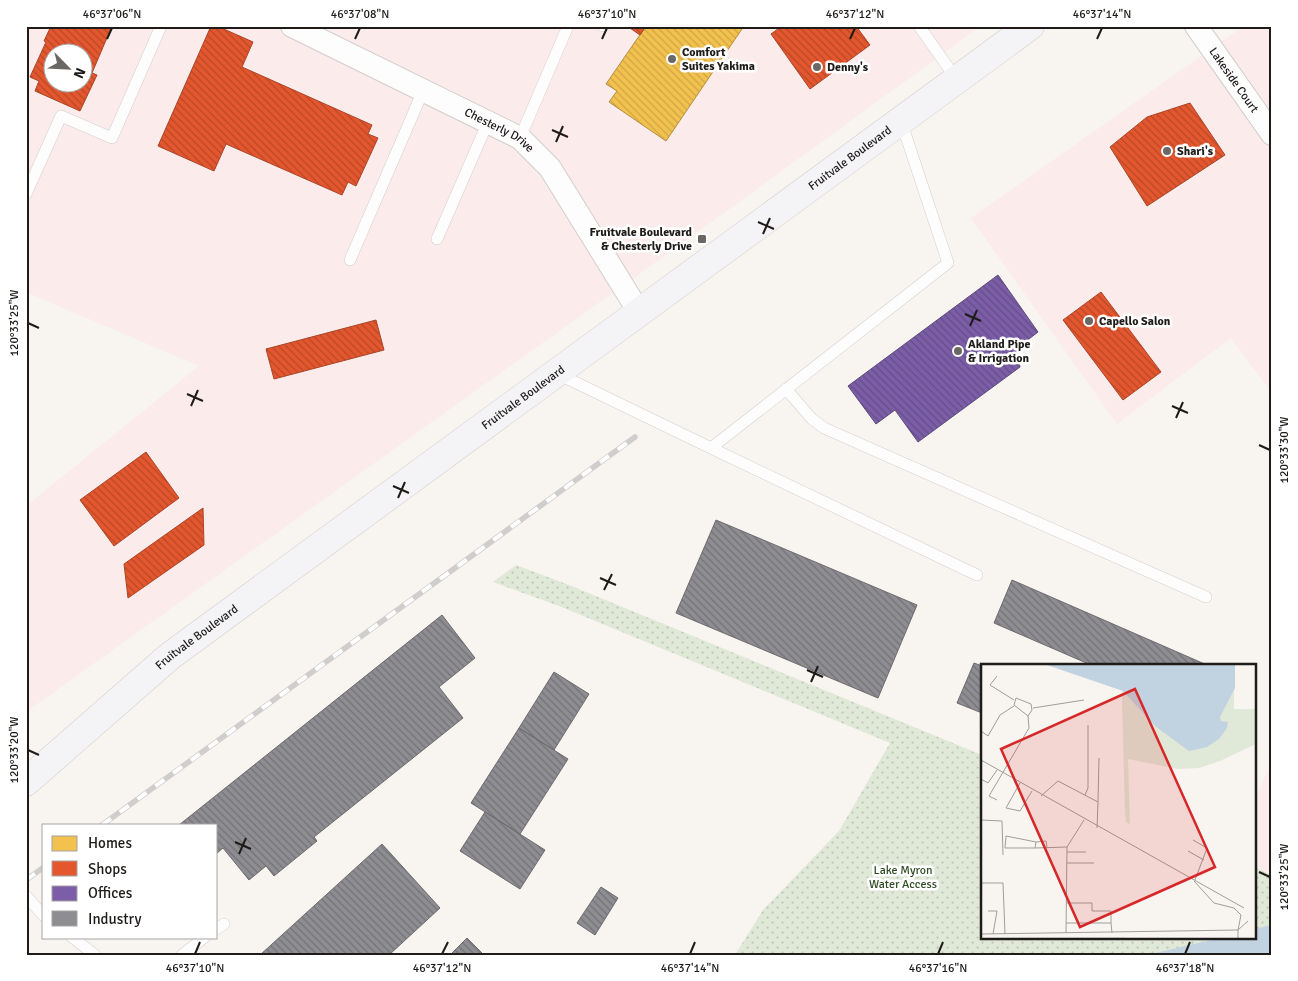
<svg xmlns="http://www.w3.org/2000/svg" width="1298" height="981" font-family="Signika,sans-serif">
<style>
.commercial{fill:#fbebeb;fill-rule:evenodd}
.park{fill:url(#park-dots)}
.water{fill:#c1d2e1}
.homes{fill:url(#homes-back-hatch);stroke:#b28f3e}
.shops{fill:url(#shops-back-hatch);stroke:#a94528;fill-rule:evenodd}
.offices{fill:url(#offices-back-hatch);stroke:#5f4a7c}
.industry{fill:url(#industry-back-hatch);stroke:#6c6b6e}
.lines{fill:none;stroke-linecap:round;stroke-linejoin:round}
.service-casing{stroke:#d3cfcd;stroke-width:12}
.minor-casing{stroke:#d3cfcd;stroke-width:24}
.secondary-casing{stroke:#d3cfcd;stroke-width:29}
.service{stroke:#fefdfd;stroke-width:11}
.minor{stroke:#fefdfd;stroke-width:22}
.secondary{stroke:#f4f4f6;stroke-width:28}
.rail-casing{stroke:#cfcecc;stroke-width:5.5}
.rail{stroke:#fff;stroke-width:4;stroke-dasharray:11;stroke-linecap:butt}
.ticks{fill:none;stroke:#1e1b19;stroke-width:2}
.poi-dot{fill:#6a6764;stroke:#fff;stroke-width:2}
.labels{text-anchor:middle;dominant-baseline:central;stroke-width:5;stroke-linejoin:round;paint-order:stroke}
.poi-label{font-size:12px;font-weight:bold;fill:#1e1b19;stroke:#fff;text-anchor:start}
.street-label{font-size:12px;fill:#1e1b19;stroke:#fff}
.park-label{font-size:12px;fill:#314c24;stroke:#fff}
.inset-road{fill:none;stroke:#a19d9a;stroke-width:1}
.view{fill:#d62828;fill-opacity:0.15;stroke:#d62828;stroke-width:2.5}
.inset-edge{fill:none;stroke:#1e1b19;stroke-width:2.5}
.neatline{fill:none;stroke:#1e1b19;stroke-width:2}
.ticks-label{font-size:12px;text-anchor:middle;fill:#1e1b19}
</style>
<defs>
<pattern id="park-dots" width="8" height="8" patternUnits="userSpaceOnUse" patternTransform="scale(1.25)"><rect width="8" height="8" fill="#e0e8d8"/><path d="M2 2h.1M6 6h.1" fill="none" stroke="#c0c6b9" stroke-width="1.8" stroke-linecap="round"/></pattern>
<pattern id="homes-back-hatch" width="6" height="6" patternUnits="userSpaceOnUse" patternTransform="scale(1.25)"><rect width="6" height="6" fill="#f2c14e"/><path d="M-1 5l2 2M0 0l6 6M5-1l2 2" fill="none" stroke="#cfa544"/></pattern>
<pattern id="shops-back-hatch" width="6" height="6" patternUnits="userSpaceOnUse" patternTransform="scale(1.25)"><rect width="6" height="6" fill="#e4572e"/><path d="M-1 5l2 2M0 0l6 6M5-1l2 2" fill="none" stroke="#b84726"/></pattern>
<pattern id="offices-back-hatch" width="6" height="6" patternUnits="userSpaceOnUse" patternTransform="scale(1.25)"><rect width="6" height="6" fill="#7b5ea7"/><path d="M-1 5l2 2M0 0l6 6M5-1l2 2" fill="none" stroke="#644d87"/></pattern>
<pattern id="industry-back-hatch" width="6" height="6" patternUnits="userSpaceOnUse" patternTransform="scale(1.25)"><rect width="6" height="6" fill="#8d8d92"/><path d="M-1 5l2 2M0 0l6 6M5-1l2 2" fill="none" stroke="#737276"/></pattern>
</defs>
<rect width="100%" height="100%" fill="#f8f4f0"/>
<!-- commercial -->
<path class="commercial" d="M 26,26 L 981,26 L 677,247 L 26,712 L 26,506 L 199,366 L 26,292 ZM 52,52 L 82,52 L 82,82 L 52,82 Z
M 1244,26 L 1272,26 L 1272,393 L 1231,338 L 1117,424 L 971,218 Z
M 1272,762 L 1272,889 L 1254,881 L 1254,800 Z"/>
<!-- park -->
<path class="park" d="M 516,565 L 569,585 L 982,755 L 982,937 L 1254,937 L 1254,867 L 1272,875 L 1272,955 L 735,955 L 763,910 L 839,831 L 890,743 L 559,606 L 493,582 Z"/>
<!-- water -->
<path class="water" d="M 1272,925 L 1272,955 L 1147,955 L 1224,937 L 1254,937 L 1254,929 Z"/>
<!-- homes -->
<path class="homes" d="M 646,26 L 744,26 L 666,141 L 609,102 L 617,91 L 606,84 Z"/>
<!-- shops -->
<path class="shops" d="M 51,26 L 112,26 L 92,73 L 97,75 L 80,111 L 35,91 L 39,81 L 30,77 L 46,42 L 44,41 ZM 52,52 L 82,52 L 82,82 L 52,82 Z
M 211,26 L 217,26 L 253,42 L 242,67 L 372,125 L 368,134 L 378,138 L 356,186 L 348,182 L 342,195 L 226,144 L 214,171 L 158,146 Z
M 627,26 L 646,26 L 640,35 Z
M 782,26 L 856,26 L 870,45 L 810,89 L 771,34 Z
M 1190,103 L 1225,155 L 1147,206 L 1110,147 L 1147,117 Z
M 1101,292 L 1161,372 L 1123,400 L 1063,320 Z
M 376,320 L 384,350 L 274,379 L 266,349 Z
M 146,452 L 179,498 L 114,546 L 80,500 Z
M 203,508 L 204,545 L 128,598 L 124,564 Z"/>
<!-- offices -->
<path class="offices" d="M 998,275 L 1038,332 L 1016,349 L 1020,367 L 918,442 L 895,410 L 876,424 L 848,386 Z"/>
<!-- industry -->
<path class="industry" d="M 716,520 L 917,605 L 878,698 L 676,613 Z
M 1012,580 L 1207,665 L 1091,665 L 994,623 Z
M 442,615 L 475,658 L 439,687 L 463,718 L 314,837 L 317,841 L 274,876 L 266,866 L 249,880 L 223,848 L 216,854 L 216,825 L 179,825 Z
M 974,663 L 982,666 L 982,713 L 957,703 Z
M 554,672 L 589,694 L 554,750 L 519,728 Z
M 519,728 L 568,759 L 520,834 L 471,803 Z
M 485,812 L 545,850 L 520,889 L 460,851 Z
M 382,844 L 440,908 L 389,955 L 260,955 Z
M 601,887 L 618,898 L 595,935 L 577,923 Z
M 467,938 L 484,955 L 450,955 Z"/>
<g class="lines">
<defs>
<path id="service" d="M 603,26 L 604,26
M 919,26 L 957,80
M 520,138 L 568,26
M 26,194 L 61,116 L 112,138 L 161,26
M 437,239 L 488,122
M 350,260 L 423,91
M 558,374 L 711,448 L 948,263 L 901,121
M 786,389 L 812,419 L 824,428 L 1206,597
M 711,448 L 977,575
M 26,896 L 44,916
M 216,929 L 224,924
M 72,937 L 95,955
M 182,955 L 205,937"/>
<g id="minor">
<path id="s1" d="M 292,26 L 520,138 L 550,168 L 639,312"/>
<path id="s2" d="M 1196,26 L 1272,134"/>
</g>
<g id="secondary">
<path id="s3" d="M 26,782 L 170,656 L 1030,26"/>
</g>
</defs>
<!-- service casing -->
<use href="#service" class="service-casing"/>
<!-- minor casing -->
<use href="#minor" class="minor-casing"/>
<!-- secondary casing -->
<use href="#secondary" class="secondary-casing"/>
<!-- service -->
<use href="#service" class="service"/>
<!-- minor -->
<use href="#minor" class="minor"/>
<!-- secondary -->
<use href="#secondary" class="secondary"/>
<defs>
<path id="rail" d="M 102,825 L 635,437
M 26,880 L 44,867"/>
</defs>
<!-- rail casing -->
<use href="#rail" class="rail-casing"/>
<!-- rail -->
<use href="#rail" class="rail"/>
</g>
<!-- ticks -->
<path class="ticks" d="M 107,39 L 112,28M 355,39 L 360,28M 602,39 L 607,28M 850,39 L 855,28M 1097,39 L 1102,28M 552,130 L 568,137M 556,142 L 563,126M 758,222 L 774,229M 763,234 L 770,218M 965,314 L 981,321M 28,323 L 39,328M 970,326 L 977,310M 187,394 L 203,401M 191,406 L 198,390M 1172,406 L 1188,413M 1176,418 L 1183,402M 1259,445 L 1270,450M 393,486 L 409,493M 398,498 L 405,482M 600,578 L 616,585M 604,590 L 612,574M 807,670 L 823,677M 811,682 L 818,666M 28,750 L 39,755M 235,842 L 251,849M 239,854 L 246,838M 1259,872 L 1270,877M 195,954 L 200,942M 442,954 L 448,942M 690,954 L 695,942M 938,954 L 943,942M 1185,954 L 1190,942"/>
<!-- markers -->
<g class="poi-dot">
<circle cx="672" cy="59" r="5"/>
<circle cx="817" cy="67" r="5"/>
<circle cx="1167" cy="151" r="5"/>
<rect x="697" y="234" width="10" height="10" rx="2.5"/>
<circle cx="1089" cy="321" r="5"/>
<circle cx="958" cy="351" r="5"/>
</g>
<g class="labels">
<!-- poi labels -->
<g class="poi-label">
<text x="682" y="52">Comfort<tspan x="682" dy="14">Suites Yakima</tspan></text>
<text x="827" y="67">Denny's</text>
<text x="1177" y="151">Shari's</text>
<text x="692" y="232" text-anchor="end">Fruitvale Boulevard<tspan x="692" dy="14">&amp; Chesterly Drive</tspan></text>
<text x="1099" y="321">Capello Salon</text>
<text x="968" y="344">Akland Pipe<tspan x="968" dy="14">&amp; Irrigation</tspan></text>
</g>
<!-- street labels -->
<g class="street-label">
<text stroke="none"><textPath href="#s2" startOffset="66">Lakeside Court</textPath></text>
<text stroke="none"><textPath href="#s1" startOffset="232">Chesterly Drive</textPath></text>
<text stroke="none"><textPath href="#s3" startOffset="1034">Fruitvale Boulevard</textPath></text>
<text stroke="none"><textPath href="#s3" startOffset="629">Fruitvale Boulevard</textPath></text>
<text stroke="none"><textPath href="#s3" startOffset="224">Fruitvale Boulevard</textPath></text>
</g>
<!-- park labels -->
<g class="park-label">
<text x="903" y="870">Lake Myron<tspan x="903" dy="14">Water Access</tspan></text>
</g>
</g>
<!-- overview -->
<g transform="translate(981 664)">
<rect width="275" height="275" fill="#f8f4f0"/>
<path d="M 140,0 L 253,0 L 253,45 L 275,45 L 275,80 L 239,97 L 218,104 L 197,105 L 147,95 L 149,160 L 145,158 L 144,149 ZM 144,273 L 144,275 L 0,275 L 0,274 Z" fill="#e0e8d8"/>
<path d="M 63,0 L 254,0 L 254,24 L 239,53 L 240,57 L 247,58 L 246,64 L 238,75 L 226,83 L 208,87 L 174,62 L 142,27 Z" fill="#c1d2e1"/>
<path class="inset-road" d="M 16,12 L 9,21 L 33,36M 52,44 L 103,36M 0,67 L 7,72 L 19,51 L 33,42M 0,96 L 263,244M 0,115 L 7,119 L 16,106M 39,119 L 25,144 L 39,147 L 51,127M 104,131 L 107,124 L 107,61M 60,132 L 77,117 L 117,138 L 116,164M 16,136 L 8,132 L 48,64 L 47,52 L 33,41 L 35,34 L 50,40 L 51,46 L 47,52M 117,138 L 118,94M 0,156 L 21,157 L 22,191M 212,176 L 226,184 L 214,216M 55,178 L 65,177 L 66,183M 54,184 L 24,184 L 25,172 L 55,178 L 54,184 L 86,183M 207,187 L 223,196M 86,188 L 105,188M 86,199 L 113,199M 213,217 L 233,239 L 253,244 L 260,251M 0,219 L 22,219 L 24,270M 85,239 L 111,239 L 111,247 L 130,247 L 130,259M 7,247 L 16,247 L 12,270M 260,251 L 257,266 L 267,257M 85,259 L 130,259 L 131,269M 85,269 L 86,183 L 103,156M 0,270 L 257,266 L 257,275"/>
<path class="view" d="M 154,25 L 234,203 L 99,263 L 20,85 Z"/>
<rect width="275" height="275" class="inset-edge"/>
</g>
<!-- border -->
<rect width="1298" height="981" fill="none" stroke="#ffffff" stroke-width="55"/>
<!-- legend -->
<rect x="42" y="824" width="175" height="115" fill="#ffffff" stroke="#a5a4a3"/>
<rect x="52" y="836" width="25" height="15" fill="#f2c14e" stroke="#a5a4a3"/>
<text x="88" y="848" font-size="15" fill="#1e1b19">Homes</text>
<rect x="52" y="861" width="25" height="15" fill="#e4572e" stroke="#a5a4a3"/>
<text x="88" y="874" font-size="15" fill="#1e1b19">Shops</text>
<rect x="52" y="886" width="25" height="15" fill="#7b5ea7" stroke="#a5a4a3"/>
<text x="88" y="898" font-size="15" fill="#1e1b19">Offices</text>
<rect x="52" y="911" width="25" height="15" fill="#8d8d92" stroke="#a5a4a3"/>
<text x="88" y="924" font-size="15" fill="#1e1b19">Industry</text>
<!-- north arrow -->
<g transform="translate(68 68) rotate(114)"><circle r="24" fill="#ffffff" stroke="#a5a4a3"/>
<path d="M0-4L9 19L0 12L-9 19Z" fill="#6a6764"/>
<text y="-8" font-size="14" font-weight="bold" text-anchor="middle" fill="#1e1b19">N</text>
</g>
<rect x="28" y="28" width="1242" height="926" class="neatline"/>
<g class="ticks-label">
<text x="112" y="18">46°37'06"N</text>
<text x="360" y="18">46°37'08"N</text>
<text x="607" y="18">46°37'10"N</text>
<text x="855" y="18">46°37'12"N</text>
<text x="1102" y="18">46°37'14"N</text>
<text transform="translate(14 323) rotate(-90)" y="4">120°33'25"W</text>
<text transform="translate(1284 450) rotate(-90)" y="4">120°33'30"W</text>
<text transform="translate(14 750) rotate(-90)" y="4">120°33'20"W</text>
<text transform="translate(1284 877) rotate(-90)" y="4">120°33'25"W</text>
<text x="195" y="972">46°37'10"N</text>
<text x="442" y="972">46°37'12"N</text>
<text x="690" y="972">46°37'14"N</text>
<text x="938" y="972">46°37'16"N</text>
<text x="1185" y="972">46°37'18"N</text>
</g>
</svg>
